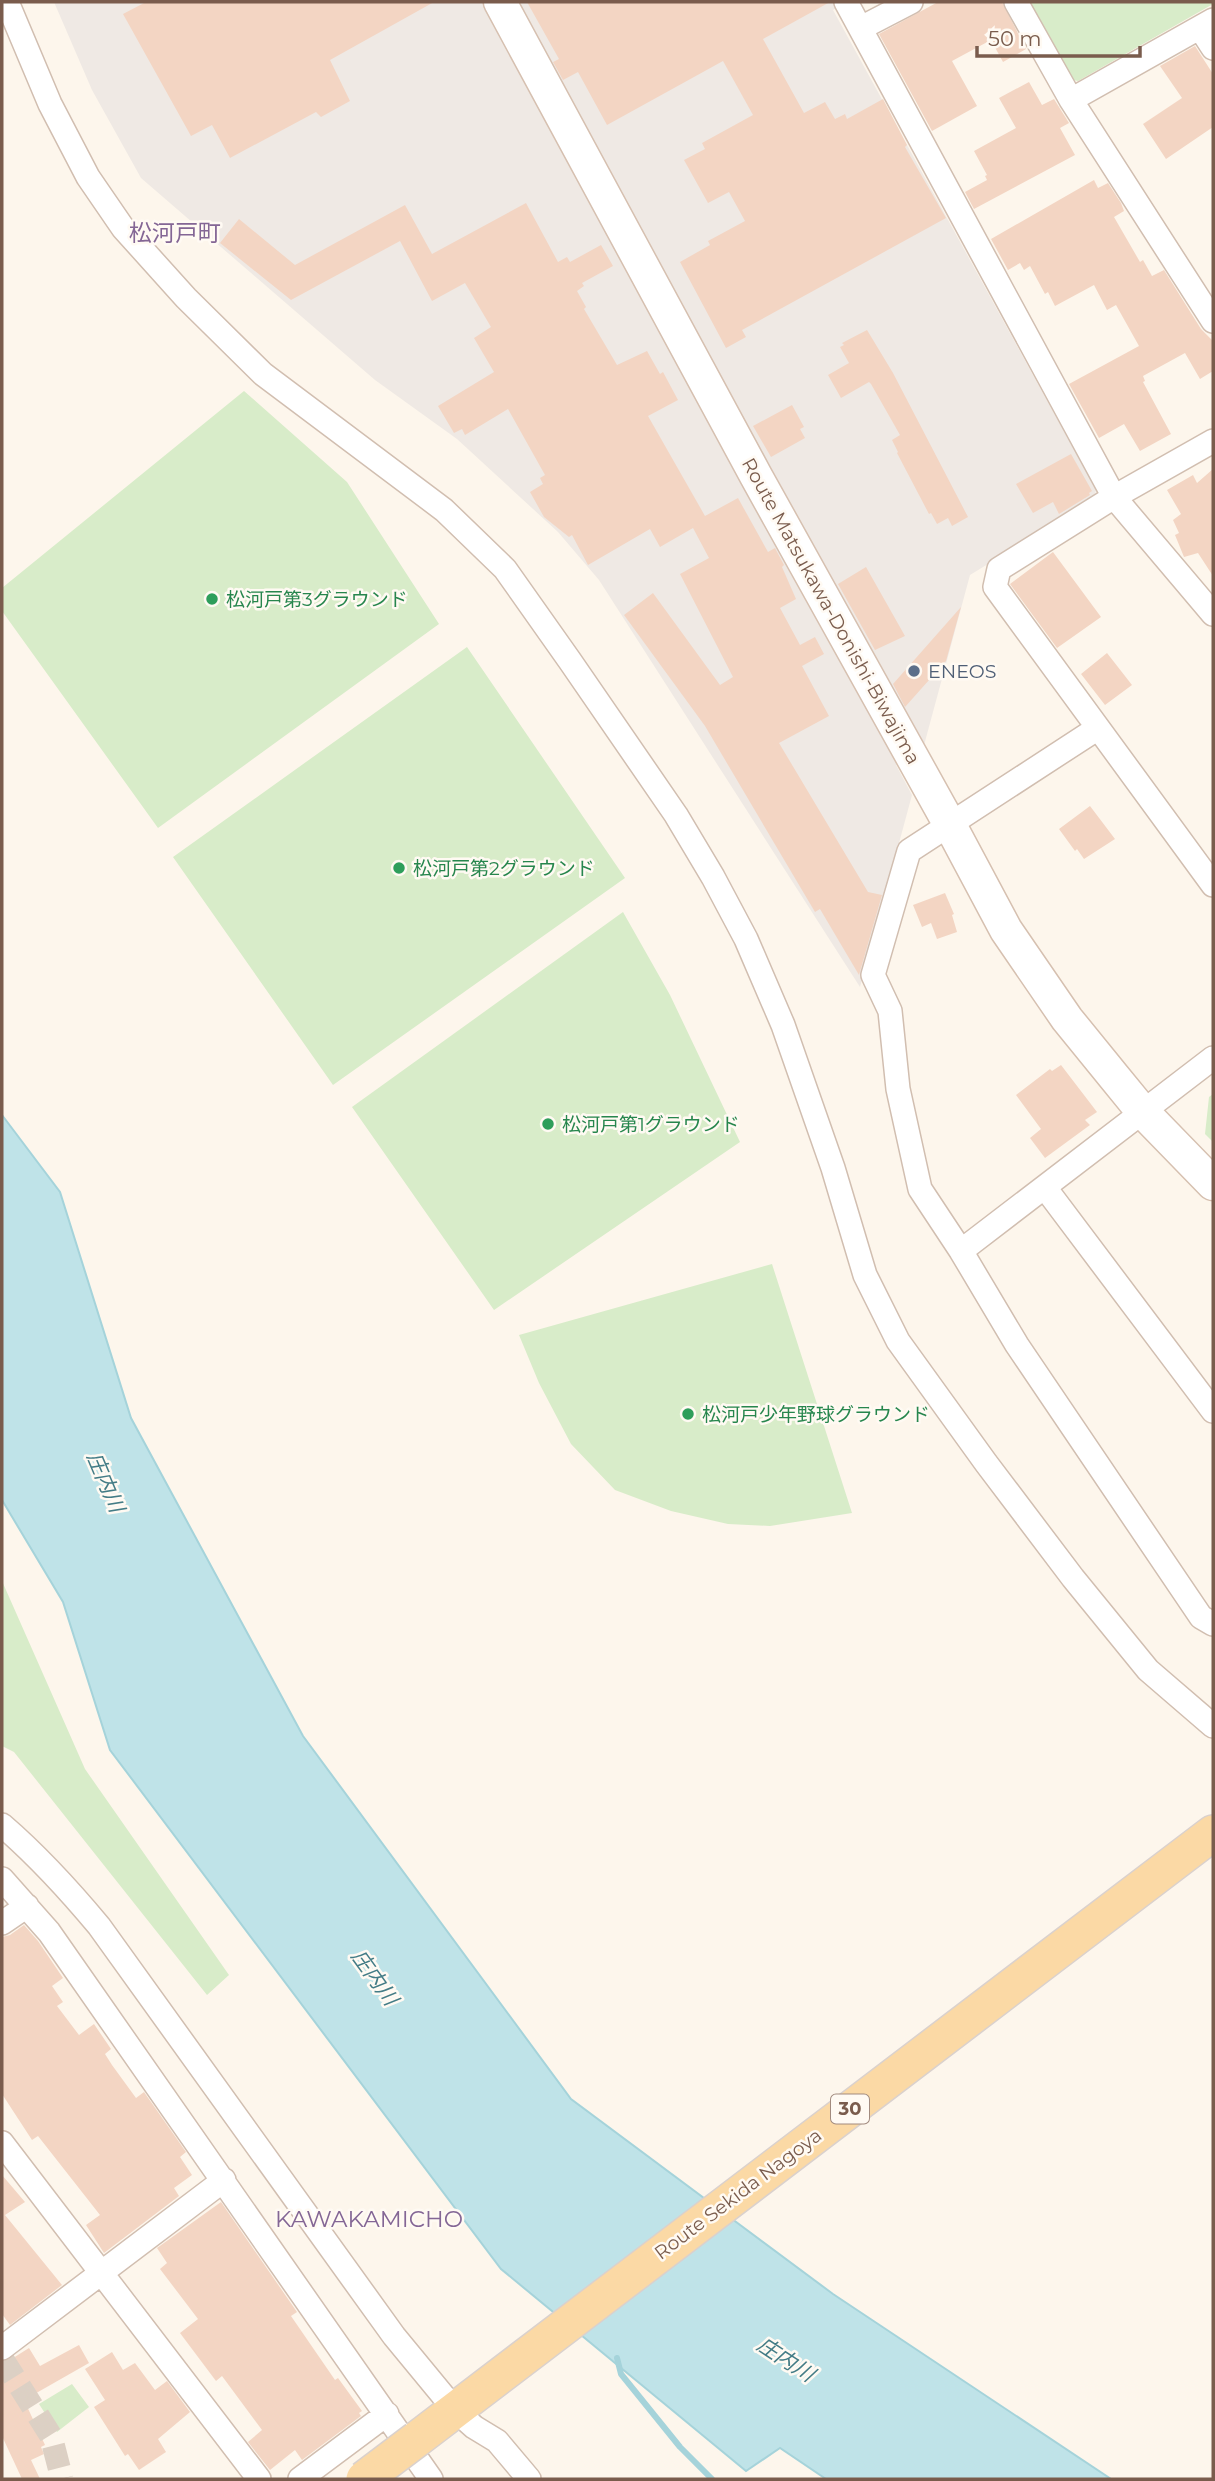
<svg xmlns="http://www.w3.org/2000/svg" width="1215" height="2481" font-family="Montserrat,'Noto Sans JP',sans-serif">
<style>
.industrial{fill:#efe9e4}
.green{fill:#d8ecc9}
.water{fill:#bfe3e8;stroke:#a5d3da;stroke-width:2}
.lines{fill:none;stroke-linecap:round;stroke-linejoin:round}
.stream{stroke:#a5d3da;stroke-width:6}
.building{fill:#f3d5c3}
.minor-tunnel{stroke:#dcd0c4;stroke-width:23;stroke-dasharray:23 11;stroke-linecap:butt}
.minor-casing{stroke:#d1beb0;stroke-width:26}
.secondary-casing{stroke:#d6c0b0;stroke-width:35}
.primary-casing{stroke:#dad1cd;stroke-width:38}
.minor{stroke:#fff;stroke-width:23}
.secondary{stroke:#fff;stroke-width:32}
.primary{stroke:#fbd9a5;stroke-width:35}
.primary-bridge-casing{stroke:#dad1cd;stroke-width:38;stroke-linecap:butt}
.primary-bridge{stroke:#fbd9a5;stroke-width:35}
.leisure-dot{fill:#2e9e5b;stroke:#fffaf3;stroke-width:2.5}
.service-dot{fill:#5c6f8a;stroke:#fffaf3;stroke-width:2.5}
.labels{text-anchor:middle;dominant-baseline:central;stroke-width:5;stroke-linejoin:round;paint-order:stroke}
.shield{fill:#fffaf3;stroke:#a28b7f;stroke-width:2}
.shield-label{font-size:18px;font-weight:bold;fill:#7a5c4d}
.leisure-label{font-size:19px;fill:#27864d;stroke:#fffaf3;text-anchor:start}
.street-label{font-size:19px;fill:#7a5c4d;stroke:#fffaf3}
.service-label{font-size:19px;fill:#4e5e75;stroke:#fffaf3;text-anchor:start}
.water-label{font-size:21px;font-style:italic;fill:#437c86;stroke:#fffaf3}
.quarter-label{font-size:23px;fill:#846695;stroke:#fffaf3}
</style>
<rect width="100%" height="100%" fill="#fdf6ec"/>
<!-- industrial -->
<path class="industrial" d="M 54,2 L 847,2 L 833,10 L 1096,490 L 1094,499 L 970,575 L 923,749 L 896,765 L 912,795 L 860,987 L 599,580 L 558,532 L 457,439 L 375,380 L 141,178 L 92,90 Z"/>
<!-- green -->
<path class="green" d="M 1026,2 L 1211,2 L 1213,4 L 1078,81 L 1068,79 Z
M 244,391 L 347,482 L 439,624 L 158,828 L 2,611 L 2,588 Z
M 467,647 L 625,878 L 333,1085 L 173,857 Z
M 623,912 L 670,995 L 740,1142 L 494,1310 L 352,1107 Z
M 1213,1094 L 1213,1142 L 1205,1134 L 1209,1097 Z
M 772,1264 L 852,1513 L 770,1526 L 728,1524 L 671,1511 L 615,1490 L 571,1444 L 539,1383 L 519,1335 Z
M 2,1581 L 85,1769 L 229,1975 L 207,1995 L 14,1752 L 2,1746 Z
M 72,2384 L 89,2407 L 57,2432 L 39,2404 Z"/>
<!-- water -->
<path class="water" d="M 2,1115 L 60,1192 L 131,1418 L 303,1736 L 571,2099 L 833,2294 L 1111,2479 L 826,2479 L 780,2448 L 746,2471 L 501,2269 L 110,1750 L 63,1602 L 2,1500 Z"/>
<g class="lines">
<!-- stream -->
<path class="stream" d="M 617,2358 L 621,2374 L 680,2447 L 712,2479"/>
</g>
<!-- building -->
<path class="building" d="M 146,2 L 434,2 L 330,60 L 350,101 L 321,117 L 316,112 L 230,158 L 212,125 L 191,136 L 123,14 Z
M 527,2 L 830,2 L 763,39 L 804,113 L 825,102 L 835,119 L 845,114 L 847,119 L 883,99 L 907,145 L 905,147 L 946,218 L 742,330 L 746,337 L 726,348 L 680,262 L 710,245 L 708,241 L 745,221 L 729,192 L 708,203 L 684,160 L 705,149 L 702,143 L 753,115 L 723,61 L 607,125 L 578,72 L 563,80 L 553,62 L 559,59 Z
M 938,2 L 1002,2 L 1026,49 L 1003,62 L 991,40 L 952,61 L 977,106 L 932,131 L 879,34 Z
M 1195,46 L 1213,74 L 1213,127 L 1166,159 L 1143,124 L 1182,98 L 1160,66 Z
M 1029,82 L 1042,105 L 1054,99 L 1069,123 L 1060,128 L 1075,155 L 974,209 L 965,192 L 987,180 L 985,176 L 987,175 L 974,151 L 1016,128 L 999,98 Z
M 1094,180 L 1098,188 L 1108,183 L 1121,203 L 1124,211 L 1114,217 L 1140,262 L 1143,260 L 1152,276 L 1164,270 L 1201,329 L 1213,341 L 1213,371 L 1200,379 L 1185,353 L 1143,376 L 1145,381 L 1143,382 L 1171,434 L 1140,451 L 1124,424 L 1099,438 L 1069,384 L 1139,346 L 1116,305 L 1107,310 L 1094,285 L 1055,306 L 1048,292 L 1045,294 L 1030,266 L 1024,270 L 1020,263 L 1008,270 L 991,239 Z
M 526,203 L 558,262 L 567,257 L 570,262 L 601,245 L 613,266 L 582,283 L 584,286 L 577,291 L 586,307 L 584,309 L 617,365 L 647,351 L 660,374 L 663,372 L 678,400 L 648,416 L 705,516 L 738,498 L 768,552 L 775,548 L 784,565 L 782,567 L 796,599 L 780,608 L 800,645 L 815,637 L 824,654 L 802,666 L 829,716 L 779,743 L 868,892 L 882,895 L 859,975 L 820,909 L 815,912 L 705,726 L 624,615 L 653,593 L 720,685 L 733,677 L 680,574 L 709,558 L 693,528 L 660,547 L 650,529 L 588,565 L 572,535 L 569,537 L 544,517 L 530,492 L 543,484 L 540,478 L 545,475 L 508,409 L 465,435 L 462,429 L 454,433 L 438,406 L 494,372 L 474,338 L 491,327 L 465,283 L 432,301 L 400,241 L 291,300 L 220,243 L 239,219 L 295,265 L 405,205 L 432,254 Z
M 867,330 L 893,373 L 968,517 L 952,526 L 948,518 L 937,524 L 931,513 L 929,514 L 897,453 L 898,452 L 892,440 L 900,435 L 871,384 L 869,382 L 841,398 L 828,375 L 849,363 L 840,347 L 844,345 L 842,343 Z
M 792,405 L 804,427 L 800,429 L 805,438 L 771,457 L 753,426 Z
M 1071,454 L 1092,491 L 1089,493 L 1090,495 L 1059,514 L 1053,502 L 1033,513 L 1016,484 Z
M 1213,469 L 1213,576 L 1198,553 L 1184,557 L 1175,535 L 1179,533 L 1173,520 L 1181,514 L 1167,490 L 1193,475 L 1197,483 Z
M 1053,552 L 1101,617 L 1057,648 L 1010,584 Z
M 866,567 L 905,636 L 875,650 L 838,584 Z
M 961,607 L 946,661 L 905,707 L 893,684 Z
M 1107,653 L 1132,685 L 1105,705 L 1081,674 Z
M 1090,806 L 1115,839 L 1084,859 L 1077,849 L 1075,851 L 1059,829 Z
M 945,893 L 954,914 L 952,915 L 957,932 L 937,939 L 931,923 L 922,927 L 913,905 Z
M 1061,1065 L 1097,1112 L 1085,1120 L 1090,1125 L 1045,1158 L 1030,1138 L 1041,1129 L 1016,1095 L 1050,1069 L 1052,1071 Z
M 24,1925 L 38,1941 L 63,1978 L 52,1986 L 63,2002 L 57,2006 L 79,2035 L 94,2024 L 111,2049 L 105,2054 L 112,2065 L 136,2098 L 144,2092 L 186,2152 L 180,2157 L 192,2175 L 174,2188 L 179,2196 L 104,2253 L 86,2225 L 100,2215 L 38,2136 L 32,2140 L 2,2094 L 2,1937 L 10,1935 Z
M 2,2175 L 25,2202 L 5,2215 L 62,2285 L 10,2325 L 2,2314 Z
M 221,2202 L 297,2312 L 291,2316 L 335,2380 L 338,2378 L 362,2411 L 359,2413 L 361,2416 L 302,2460 L 295,2450 L 270,2470 L 248,2442 L 262,2430 L 222,2376 L 216,2381 L 180,2333 L 198,2319 L 160,2269 L 167,2263 L 157,2248 Z
M 79,2345 L 89,2363 L 24,2400 L 45,2445 L 41,2447 L 44,2454 L 31,2460 L 40,2479 L 22,2479 L 2,2436 L 2,2365 L 29,2348 L 40,2366 Z
M 112,2352 L 123,2370 L 135,2363 L 155,2390 L 167,2381 L 190,2412 L 158,2439 L 166,2452 L 139,2470 L 128,2454 L 125,2456 L 94,2407 L 105,2400 L 85,2369 Z"/>
<g class="lines">
<!-- minor-tunnel -->
<path class="minor-tunnel" d="M 2,2358 L 51,2436 L 62,2479"/>
<defs>
<path id="minor" d="M 7,2 L 50,104 L 88,177 L 123,228 L 186,298 L 263,374 L 444,510 L 505,569 L 570,661 L 676,815 L 713,877 L 746,939 L 783,1025 L 833,1168 L 865,1275 L 898,1341 L 986,1463 L 1073,1578 L 1148,1670 L 1213,1726
M 846,2 L 1114,497 L 1213,614
M 1016,2 L 1071,100 L 1213,321
M 861,28 L 911,2
M 1200,28 L 1213,48
M 1071,100 L 1213,20
M 1213,441 L 1114,497 L 999,569 L 995,587 L 1213,885
M 1098,728 L 909,851 L 873,975 L 890,1011 L 898,1089 L 920,1189 L 961,1251 L 1017,1345 L 1201,1617 L 1213,1624
M 1046,1189 L 1213,1411
M 961,1251 L 1213,1058
M 2,1825 C 38,1856 69,1890 99,1926 L 394,2336 L 455,2410 L 474,2427 L 497,2441 L 529,2479
M 2,1879 L 49,1932 L 431,2479
M 2,1923 L 27,1906
M 2,2143 L 259,2479
M 2,2348 L 224,2180
M 300,2479 L 387,2414"/>
<path id="secondary" d="M 500,2 L 756,476 L 950,825 L 1006,930 L 1067,1019 L 1115,1078 L 1142,1111 L 1213,1184"/>
<path id="primary" d="M 417,2439 L 1213,1833"/>
</defs>
<!-- minor casing -->
<use href="#minor" class="minor-casing"/>
<!-- secondary casing -->
<use href="#secondary" class="secondary-casing"/>
<!-- primary casing -->
<use href="#primary" class="primary-casing"/>
<!-- minor -->
<use href="#minor" class="minor"/>
<!-- secondary -->
<use href="#secondary" class="secondary"/>
<!-- primary -->
<use href="#primary" class="primary"/>
<defs>
<path id="primary-bridge" d="M 364,2479 L 417,2439"/>
</defs>
<!-- primary-bridge casing -->
<use href="#primary-bridge" class="primary-bridge-casing"/>
<!-- primary-bridge -->
<use href="#primary-bridge" class="primary-bridge"/>
</g>
<!-- markers -->
<g class="leisure-dot">
<circle cx="212" cy="599" r="7"/>
<circle cx="399" cy="868" r="7"/>
<circle cx="548" cy="1124" r="7"/>
<circle cx="688" cy="1414" r="7"/>
</g>
<circle class="service-dot" cx="914" cy="671" r="7"/>
<g class="labels">
<!-- shield labels -->
<rect class="shield" x="831" y="2094.5" width="38" height="29" rx="5"/>
<g class="shield-label">
<text x="850" y="2109">30</text>
</g>
<!-- leisure labels -->
<g class="leisure-label">
<text x="226" y="599">松河戸第3グラウンド</text>
<text x="413" y="868">松河戸第2グラウンド</text>
<text x="562" y="1124">松河戸第1グラウンド</text>
<text x="702" y="1414">松河戸少年野球グラウンド</text>
</g>
<!-- street labels -->
<g class="street-label">
<text transform="translate(831 611) rotate(61)">Route Matsukawa-Donishi-Biwajima</text>
<text transform="translate(738 2194) rotate(-37)">Route Sekida Nagoya</text>
</g>
<!-- service labels -->
<g class="service-label">
<text x="928" y="671">ENEOS</text>
</g>
<!-- water labels -->
<g class="water-label">
<text transform="translate(106 1482) rotate(67)">庄内川</text>
<text transform="translate(375 1977) rotate(54)">庄内川</text>
<text transform="translate(786 2359) rotate(33)">庄内川</text>
</g>
<!-- quarter labels -->
<g class="quarter-label">
<text x="175" y="233">松河戸町</text>
<text x="369" y="2219">KAWAKAMICHO</text>
</g>
</g>
<!-- border -->
<rect width="1215" height="2481" fill="none" stroke="#7a5c4d" stroke-width="7"/>
<!-- scale -->
<path d="M977 46v10h163v-10" fill="none" stroke="#7a5c4d" stroke-width="3.5"/>
<text x="988" y="46" font-size="21" fill="#7a5c4d" stroke="#fffaf3" stroke-width="5" paint-order="stroke">50 m</text>
</svg>
